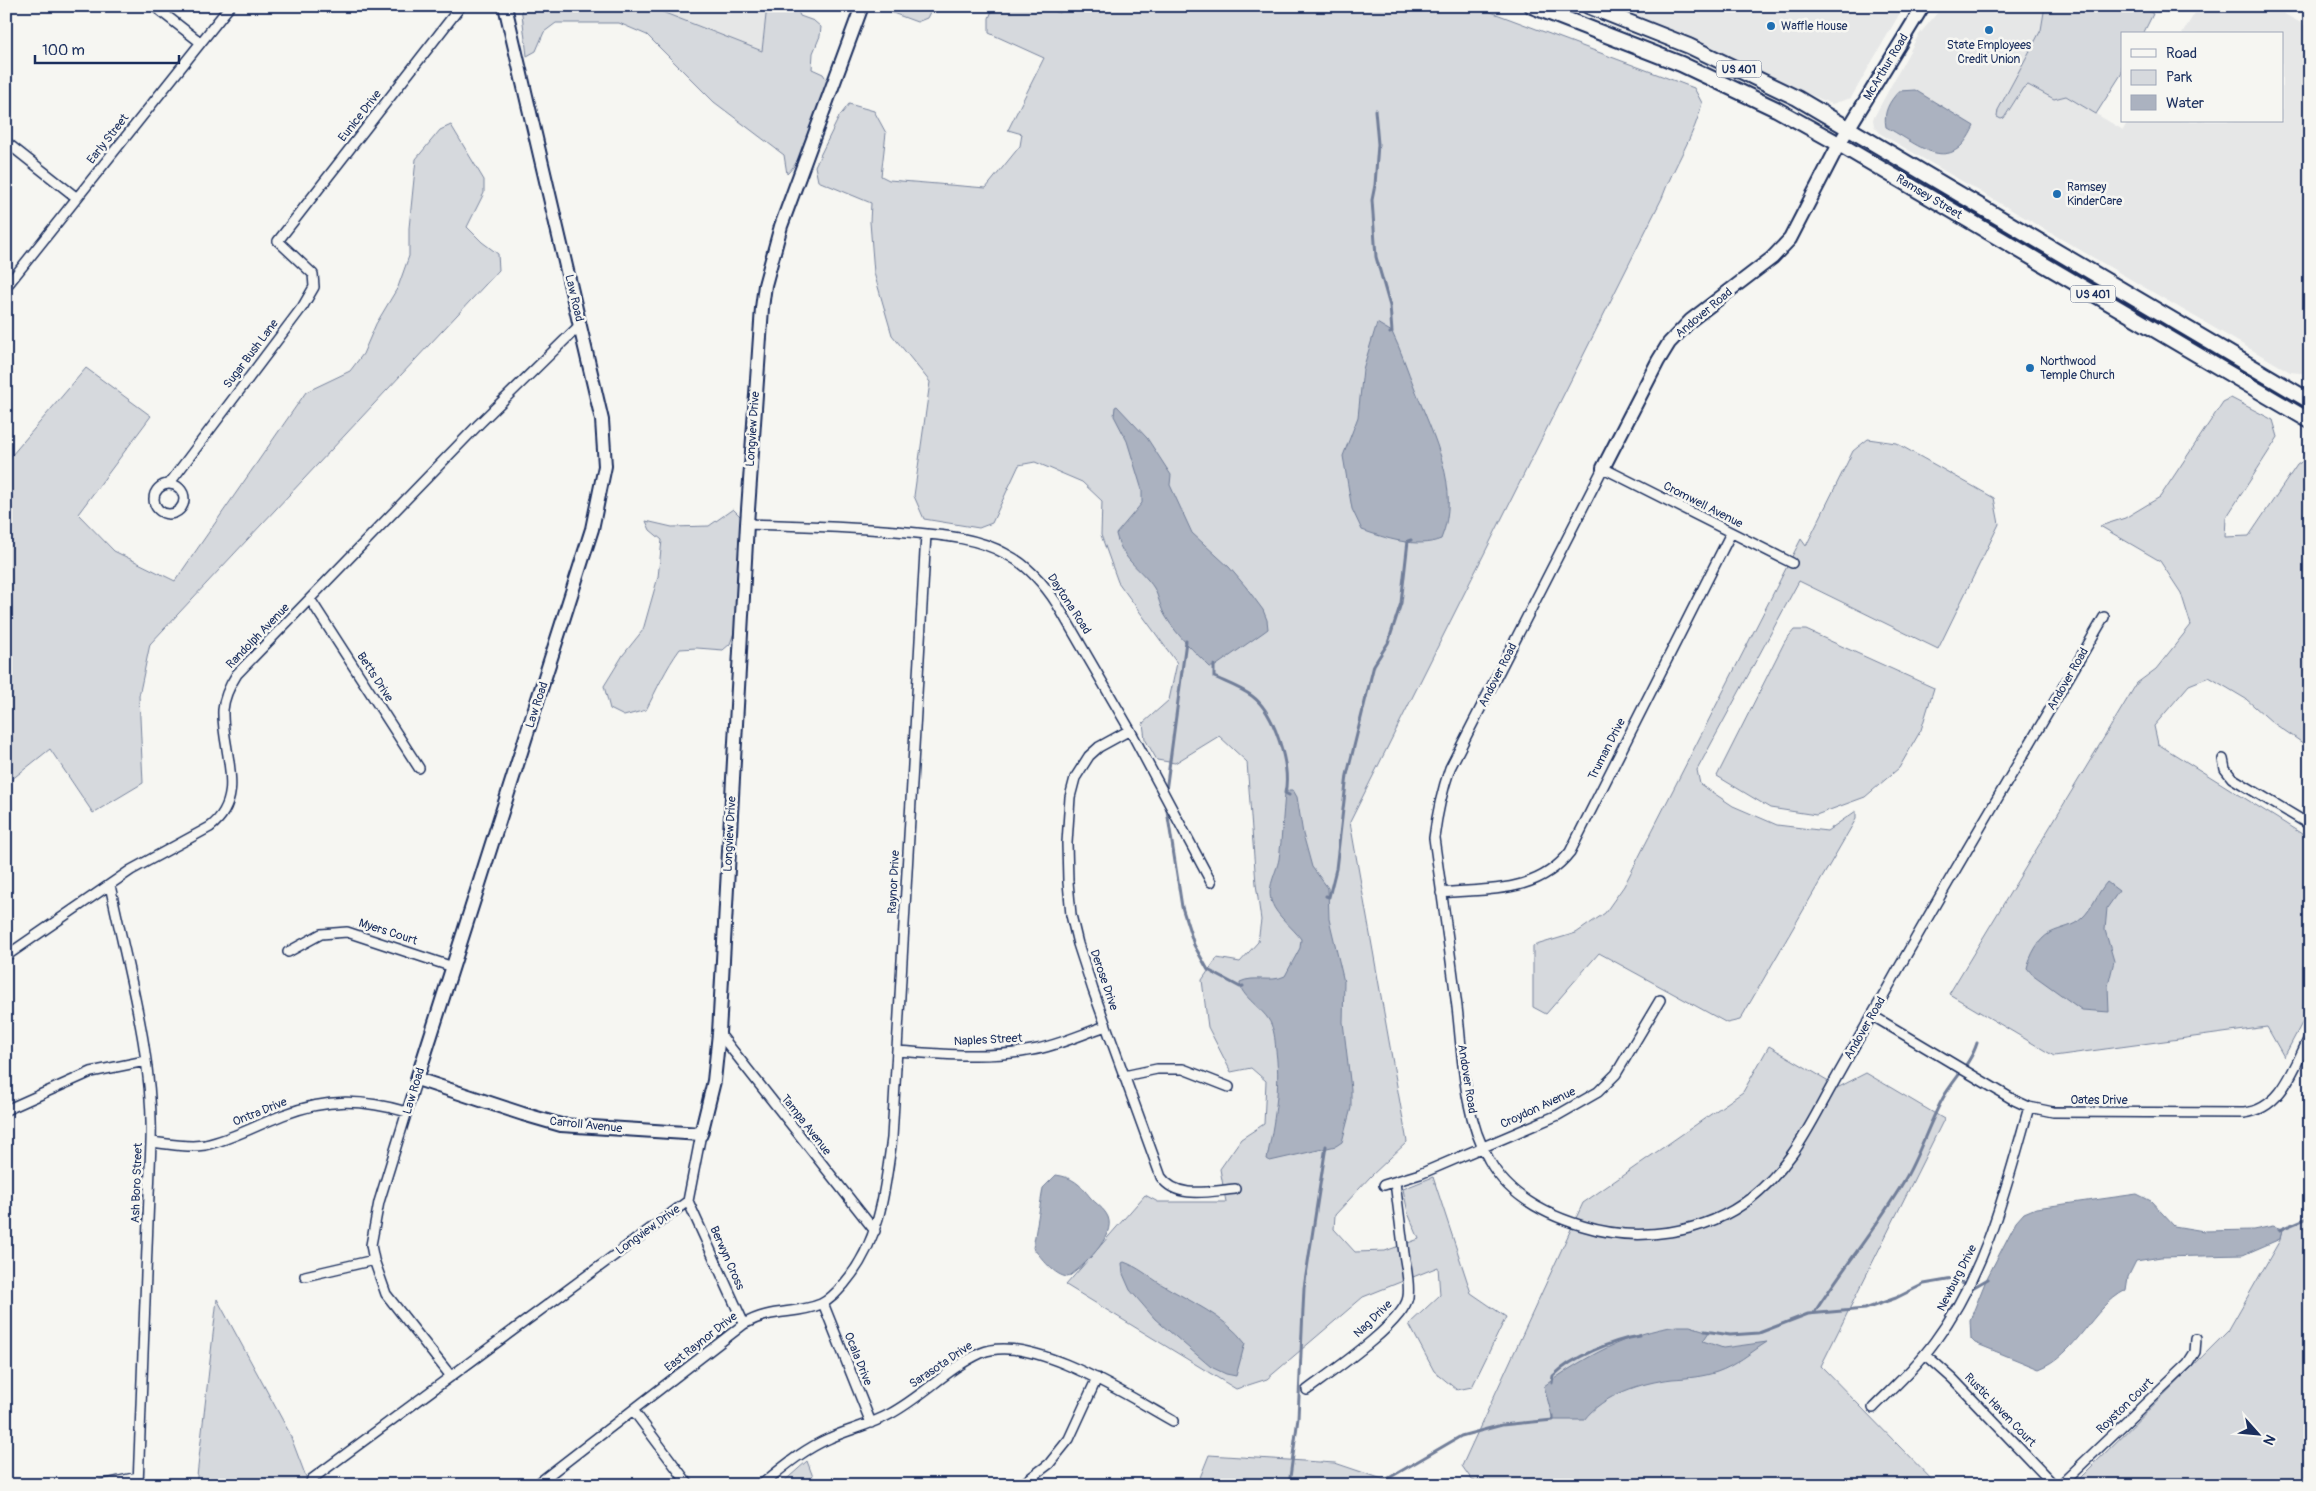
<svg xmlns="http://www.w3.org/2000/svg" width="2316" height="1491" font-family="Pangolin,sans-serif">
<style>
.built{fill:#e6e7e7}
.green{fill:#d6d9dd;stroke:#78849e}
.water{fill:#abb2c0;stroke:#717e99}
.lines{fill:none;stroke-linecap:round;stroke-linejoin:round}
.stream{stroke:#717e99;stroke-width:3}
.street-casing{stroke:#1b2f5e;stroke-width:12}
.secondary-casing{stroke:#1b2f5e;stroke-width:16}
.primary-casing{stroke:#1b2f5e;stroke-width:18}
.street{stroke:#f6f6f2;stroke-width:9}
.secondary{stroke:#f6f6f2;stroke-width:12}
.primary{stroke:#f6f6f2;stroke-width:14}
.poi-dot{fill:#1f6fb2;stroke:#f6f6f2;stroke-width:2}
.labels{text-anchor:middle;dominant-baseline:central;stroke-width:5;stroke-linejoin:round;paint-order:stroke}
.shield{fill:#f6f6f2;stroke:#5d6b8a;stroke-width:1}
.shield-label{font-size:11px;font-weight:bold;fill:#1b2f5e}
.poi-label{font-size:12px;fill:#1b2f5e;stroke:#f6f6f2;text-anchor:start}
.street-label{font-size:12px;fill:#1b2f5e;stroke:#f6f6f2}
</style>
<rect width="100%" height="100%" fill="#f6f6f2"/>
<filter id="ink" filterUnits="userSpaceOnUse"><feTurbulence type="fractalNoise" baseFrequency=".02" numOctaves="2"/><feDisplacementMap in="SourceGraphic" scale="10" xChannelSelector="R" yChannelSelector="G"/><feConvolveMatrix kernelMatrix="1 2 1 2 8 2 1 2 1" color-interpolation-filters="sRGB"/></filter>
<g filter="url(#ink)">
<!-- built -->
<path class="built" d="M 647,6 L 767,6 L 762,51 L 650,7 Z
M 1605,6 L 1904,6 L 1851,98 L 1832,104 Z
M 1943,6 L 2045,6 L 2041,30 L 1998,110 L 1997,117 L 2004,118 L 2023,88 L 2028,85 L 2054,99 L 2066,96 L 2123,130 L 2128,121 L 2282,121 L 2282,34 L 2182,34 L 2199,6 L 2270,6 L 2310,28 L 2310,374 L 2290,372 L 1881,134 L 1874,126 L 1873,119 L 1918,36 Z"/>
<!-- green -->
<path class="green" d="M 521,6 L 647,6 L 762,51 L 767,6 L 796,6 L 800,16 L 814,21 L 821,27 L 820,36 L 813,53 L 812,69 L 823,74 L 829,83 C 819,108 806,156 787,174 L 784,155 L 714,102 L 647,35 L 619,23 L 556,23 L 544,32 L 536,51 L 527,56 Z
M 885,6 L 933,6 L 927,18 L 917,22 L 890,12 Z
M 994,6 L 1042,6 L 1059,13 L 1073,6 L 1475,6 L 1694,88 L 1702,103 C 1696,133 1673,167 1662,198 L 1350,822 L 1407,1142 L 1371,1176 L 1335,1215 L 1334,1229 L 1355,1252 L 1385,1251 L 1419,1239 L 1408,1213 L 1403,1189 L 1433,1177 L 1471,1293 L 1506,1317 L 1472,1387 L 1457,1390 L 1434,1371 L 1409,1324 L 1440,1295 L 1438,1267 L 1363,1297 L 1267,1379 L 1236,1389 L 1066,1285 L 1145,1195 L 1158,1202 L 1226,1202 L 1220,1169 L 1241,1139 L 1264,1124 L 1266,1081 L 1251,1068 L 1231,1072 L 1208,1027 L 1202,980 L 1217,958 L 1240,962 L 1258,942 L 1261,920 L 1256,884 L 1247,762 L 1219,736 L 1175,763 L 1157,760 L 1145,739 L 1143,723 L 1169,700 L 1177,663 L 1118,582 L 1101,535 L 1102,501 L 1082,482 L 1035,462 L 1019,465 L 992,523 L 979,528 L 924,519 L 914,496 L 930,382 L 892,335 L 874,273 L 870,222 L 871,203 L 818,181 L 815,166 L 839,117 L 849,104 L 874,111 L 886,133 L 881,176 L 889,180 L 986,188 L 1020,146 L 1022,134 L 1008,130 L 1044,58 L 989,33 L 989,18 Z
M 2045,6 L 2141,6 L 2153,14 L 2143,34 L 2122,34 L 2122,73 L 2096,114 L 2066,96 L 2054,99 L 2028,85 L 2023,88 L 2004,118 L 2001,119 L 1997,117 L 1998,110 L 2041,30 Z
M 451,125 L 484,180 L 484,193 L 467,227 L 482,242 L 498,254 L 499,270 L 150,644 L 139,696 L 143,783 L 93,813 L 50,749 L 6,784 L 6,462 L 86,368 L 151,416 L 78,514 L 114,551 L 175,581 L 306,392 L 350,371 L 363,354 L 376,324 L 398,287 L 409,256 L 409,228 L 416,159 L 440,130 Z
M 2231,398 L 2273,420 L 2278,437 L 2226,518 L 2225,537 L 2249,536 L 2297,465 L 2310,456 L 2310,748 L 2272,722 L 2246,699 L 2209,677 L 2189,685 L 2154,726 L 2158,744 L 2310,839 L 2310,1008 L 2284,1057 L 2267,1027 L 2054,1056 L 1949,994 L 2137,683 L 2156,669 L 2191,625 L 2181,593 L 2160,561 L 2100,526 L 2125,518 L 2160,497 L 2223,402 Z
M 1868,439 L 1896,443 L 1994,498 L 1999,524 L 1938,649 L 1799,581 L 1697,770 L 1700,784 L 1733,806 L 1777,825 L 1827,831 L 1856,811 L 1856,819 L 1740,1020 L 1727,1023 L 1599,953 L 1546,1014 L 1533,1007 L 1533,946 L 1576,933 L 1605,913 L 1624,886 L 1801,539 L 1806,546 L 1853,451 Z
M 733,509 L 742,518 L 736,627 L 730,644 L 723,650 L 697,648 L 680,649 C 666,668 657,689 646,710 L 624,716 L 610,709 L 604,686 L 623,655 L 643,630 L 658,577 L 662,540 L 650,530 L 646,521 L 672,527 L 709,526 Z
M 1794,630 L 1806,630 L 1934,688 L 1921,730 L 1899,768 L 1865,797 L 1816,815 L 1770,808 L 1717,776 L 1785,641 Z
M 1769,1046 L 1839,1087 L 1866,1073 L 1944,1119 L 1821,1366 L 1937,1485 L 1491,1485 L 1472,1480 L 1462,1466 L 1583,1203 L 1743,1092 Z
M 2310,1217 L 2310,1485 L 2079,1485 L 2079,1479 L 2228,1331 L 2280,1240 L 2282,1229 Z
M 217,1299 L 289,1432 L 309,1485 L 196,1485 Z
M 1209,1455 L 1335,1463 L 1400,1485 L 1197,1485 Z
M 807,1461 L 816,1485 L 780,1485 Z"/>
<!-- water -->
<path class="water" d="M 1915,90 L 1974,126 C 1951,177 1921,146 1886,127 C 1883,112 1889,102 1899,91 Z
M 1377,323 L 1392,332 C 1401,350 1407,370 1415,389 C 1433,436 1462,489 1441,539 C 1417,549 1385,538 1362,530 L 1352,509 L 1343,456 L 1358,417 L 1363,369 Z
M 1117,406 L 1147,438 L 1171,475 L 1170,485 L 1192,533 L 1229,567 L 1246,587 L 1263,610 L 1267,620 L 1268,629 L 1264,632 L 1214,667 L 1210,667 C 1194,651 1178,637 1166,617 C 1160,608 1159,597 1154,588 C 1141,568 1123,562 1116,534 L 1142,503 L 1142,490 L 1127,441 L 1114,416 L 1115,407 Z
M 1289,790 L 1293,790 L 1297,797 L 1303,834 L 1312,867 L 1328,888 L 1329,919 L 1344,982 L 1343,1022 L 1351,1089 L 1351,1108 L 1342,1142 L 1336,1146 L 1270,1161 L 1267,1159 C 1274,1121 1281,1090 1276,1051 C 1275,1042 1275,1033 1271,1024 C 1265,1009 1239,996 1240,982 C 1254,975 1271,983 1285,976 L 1300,948 L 1301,939 C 1292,927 1277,916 1272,903 C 1266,888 1276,874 1279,859 C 1282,837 1283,815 1285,793 Z
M 2107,882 L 2119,891 L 2107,908 L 2105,930 L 2114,961 L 2108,986 L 2109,1012 L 2082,1010 L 2032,974 L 2027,968 C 2030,956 2038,939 2050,933 C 2062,927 2073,927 2082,918 C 2093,908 2097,893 2107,882 Z
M 1056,1175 C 1072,1177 1080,1184 1090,1197 C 1096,1204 1104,1208 1108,1217 C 1116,1236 1083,1267 1068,1277 C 1054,1276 1042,1258 1033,1248 L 1043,1188 Z
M 2137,1194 L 2151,1201 L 2174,1226 L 2204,1231 L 2253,1230 L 2273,1226 L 2282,1229 L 2280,1239 L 2243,1255 L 2161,1257 L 2136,1261 L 2128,1277 L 2126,1290 C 2091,1308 2077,1355 2039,1369 L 1975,1343 L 1971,1339 L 1970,1320 L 1986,1280 L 2016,1222 L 2024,1213 L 2036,1208 Z
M 1124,1262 C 1138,1267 1148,1276 1161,1284 C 1189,1301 1225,1316 1245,1343 L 1236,1376 L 1226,1374 L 1211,1367 L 1155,1319 L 1130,1290 L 1123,1274 L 1122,1263 Z
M 1678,1326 L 1690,1326 L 1709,1332 L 1703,1341 L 1723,1348 L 1767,1342 C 1751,1352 1735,1366 1717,1372 C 1702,1377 1688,1378 1672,1379 C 1641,1383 1604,1394 1584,1420 L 1553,1420 L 1544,1386 C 1583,1358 1629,1332 1678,1326 Z"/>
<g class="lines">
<!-- stream -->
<path class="stream" d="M 1375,110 L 1378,144 L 1375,185 L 1372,200 L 1376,257 L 1390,306 L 1392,332 L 1390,333
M 1214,665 L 1214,677 C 1227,683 1241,688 1252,696 C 1275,713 1291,767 1285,793 L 1289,795
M 1166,791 L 1186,641
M 1166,804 L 1182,907 L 1194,945 L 1208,970 L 1240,987 L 1243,986
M 1326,896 L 1329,897 L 1336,869 L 1347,775 L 1374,665 L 1388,643 L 1401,603 L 1408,541 L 1411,540
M 2279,1230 L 2310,1217
M 1814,1313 C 1843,1268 1877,1227 1904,1181 C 1920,1154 1928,1125 1943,1098 C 1953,1080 1971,1063 1977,1043
M 1705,1331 L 1730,1335 L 1759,1333 L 1808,1314 L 1865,1309 L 1896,1298 L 1924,1284 L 1953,1279 L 1974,1287 L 1988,1279
M 1552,1383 L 1553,1376 C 1572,1357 1613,1340 1640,1336
M 1289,1485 L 1298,1418 L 1304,1288 L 1326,1146
M 1377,1485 L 1461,1436 L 1502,1425 L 1553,1420 L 1553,1416"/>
<defs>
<path id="street" d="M 154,6 L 200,42
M 6,142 L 77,198
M 6,287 L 230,6
M 169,484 L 303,306 L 314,287 L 313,274 L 278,241 L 461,6
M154 499a15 15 0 1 1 30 0a15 15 0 1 1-30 0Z
M 747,524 C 801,526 854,527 907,532 C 940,535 976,537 1006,554 C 1028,565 1044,584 1057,604 L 1130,730 L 1211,882
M 1792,563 L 1603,468 L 1450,768 C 1442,791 1437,814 1434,838 C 1442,895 1450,951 1457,1007 C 1463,1057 1463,1115 1489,1160 C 1508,1195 1546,1215 1583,1226 C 1637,1243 1706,1234 1751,1198 C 1794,1163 1808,1128 1834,1082 C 1851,1051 1869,1021 1886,991 C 1956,865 2032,742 2104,617
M 310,599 L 419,768
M 1130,730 L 1099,747 L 1089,756 L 1075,778 L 1070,797 L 1067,843 L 1068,882 L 1071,915 L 1078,944 L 1093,990 L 1161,1177 C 1177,1200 1210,1191 1235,1189
M 2223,759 L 2225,769 L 2232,778 L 2310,825
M 110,885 C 127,968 154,1057 151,1142 L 138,1485
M 1441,893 C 1490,888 1537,894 1570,852 L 1731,533
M 288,952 L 321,934 L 347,932 L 453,967
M 6,956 L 131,870 L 210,827 C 249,797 221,750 223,710 C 224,697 230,685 237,674 L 479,424 L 580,325
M 1873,1016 L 2014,1100 L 2029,1107 L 2053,1112 L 2244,1113 C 2283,1109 2294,1066 2310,1036
M 719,1033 L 875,1231
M 897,1051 C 942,1054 987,1059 1032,1050 C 1057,1046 1082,1034 1106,1026
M 1124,1076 L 1157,1069 L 1183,1069 L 1229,1087
M 417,1079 L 379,1202 L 371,1245 L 374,1260 L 386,1294 L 450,1375
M 6,1110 L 91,1072 L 145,1061
M 151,1142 C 169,1144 187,1148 205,1145 C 233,1139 257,1125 283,1115 C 327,1098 363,1099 407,1112
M 1384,1185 L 1420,1174 L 1558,1115 L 1598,1092 L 1616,1074 L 1660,1000
M 688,1201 L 744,1324
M 305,1276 L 374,1260
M 823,1303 L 871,1423
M 1925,1354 L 1953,1379 L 2054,1485
M 1307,1390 C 1330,1373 1404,1323 1408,1297 C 1410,1284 1406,1267 1404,1254 C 1401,1230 1398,1206 1395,1182
M 1873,1408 C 1895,1386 1917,1366 1935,1341 C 1986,1272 2006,1188 2029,1107
M 633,1410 L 689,1485
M 101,1485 L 138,1477
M 310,1485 L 312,1479 L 688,1201 L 701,1134
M 536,1485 L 744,1324 C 771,1308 795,1315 821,1304 C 830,1300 837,1292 844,1284 C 880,1242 885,1191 892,1138 L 926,534
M 761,1485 C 783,1467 804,1449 830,1438 C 850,1429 870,1425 890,1414 C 922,1397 948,1368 981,1353 C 1030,1332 1130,1397 1173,1421
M 1021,1485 L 1049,1464 L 1069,1439 L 1097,1378
M 2060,1485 L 2188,1363 L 2195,1352 L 2196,1339"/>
<path id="secondary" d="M 505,6 L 602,420 L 605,466 L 592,529 L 417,1079 L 523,1114 L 561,1125 L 701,1134 L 714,1081 L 719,1033 L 747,524 L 762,308 L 765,285 L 781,226 L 862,6
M 1603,468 L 1658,361 L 1669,343 L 1691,320 L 1772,258 L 1790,239 L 1839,144 L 1923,6"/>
<path id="primary" d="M 1532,6 L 1681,64 L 1776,109 L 1839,144 L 2310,421
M 1588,6 L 1689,46 L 1797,98 L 2310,401"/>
</defs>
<!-- street casing -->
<use href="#street" class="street-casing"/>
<!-- secondary casing -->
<use href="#secondary" class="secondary-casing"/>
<!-- primary casing -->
<use href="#primary" class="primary-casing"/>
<!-- street -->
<use href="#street" class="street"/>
<!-- secondary -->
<use href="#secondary" class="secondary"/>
<!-- primary -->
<use href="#primary" class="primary"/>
</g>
</g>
<!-- markers -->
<g class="poi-dot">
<circle cx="1771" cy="26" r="5"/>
<circle cx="1989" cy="30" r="5"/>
<circle cx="2057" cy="194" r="5"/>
<circle cx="2030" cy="368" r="5"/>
</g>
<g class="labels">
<!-- shield labels -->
<g class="shield">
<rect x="1716.5" y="60.5" width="45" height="17" rx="4"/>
<rect x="2070.5" y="285.5" width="45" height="17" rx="4"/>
</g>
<g class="shield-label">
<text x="1739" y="69">US 401</text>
<text x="2093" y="294">US 401</text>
</g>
<!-- poi labels -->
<g class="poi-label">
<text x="1781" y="26">Waffle House</text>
<text x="1989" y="45" text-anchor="middle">State Employees<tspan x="1989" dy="14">Credit Union</tspan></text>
<text x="2067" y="187">Ramsey<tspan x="2067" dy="14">KinderCare</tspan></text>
<text x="2040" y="361">Northwood<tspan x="2040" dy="14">Temple Church</tspan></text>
</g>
<!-- street labels -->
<g class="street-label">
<text transform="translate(1886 67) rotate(-59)">McArthur Road</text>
<text transform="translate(360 116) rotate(-52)">Eunice Drive</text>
<text transform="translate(108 139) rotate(-52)">Early Street</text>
<text transform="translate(1929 197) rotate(31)">Ramsey Street</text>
<text transform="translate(574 298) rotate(77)">Law Road</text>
<text transform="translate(1704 313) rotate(-40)">Andover Road</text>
<text transform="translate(251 354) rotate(-53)">Sugar Bush Lane</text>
<text transform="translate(753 429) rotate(-86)">Longview Drive</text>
<text transform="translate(1703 505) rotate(27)">Cromwell Avenue</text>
<text transform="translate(1069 604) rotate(57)">Daytona Road</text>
<text transform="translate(258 636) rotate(-46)">Randolph Avenue</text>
<text transform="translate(1498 675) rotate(-63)">Andover Road</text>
<text transform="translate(375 677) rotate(57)">Betts Drive</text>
<text transform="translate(2068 679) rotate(-60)">Andover Road</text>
<text transform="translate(537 705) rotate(-72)">Law Road</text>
<text transform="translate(1607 749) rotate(-63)">Truman Drive</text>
<text transform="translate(730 834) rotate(-87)">Longview Drive</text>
<text transform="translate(894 882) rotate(-87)">Raynor Drive</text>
<text transform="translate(388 932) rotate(18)">Myers Court</text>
<text transform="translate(1104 980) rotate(71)">Derose Drive</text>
<text transform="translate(1865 1028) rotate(-60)">Andover Road</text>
<text transform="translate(988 1040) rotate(-3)">Naples Street</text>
<text transform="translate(1467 1079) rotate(81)">Andover Road</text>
<text transform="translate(414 1091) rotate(-73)">Law Road</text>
<text x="2099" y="1100">Oates Drive</text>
<text transform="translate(1538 1108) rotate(-25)">Croydon Avenue</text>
<text transform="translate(260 1112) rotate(-22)">Ontra Drive</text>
<text transform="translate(586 1125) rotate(6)">Carroll Avenue</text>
<text transform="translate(806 1125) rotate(52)">Tampa Avenue</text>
<text transform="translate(137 1183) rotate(-88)">Ash Boro Street</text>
<text transform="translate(648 1230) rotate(-36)">Longview Drive</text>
<text transform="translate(727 1258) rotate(66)">Berwyn Cross</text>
<text transform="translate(1957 1278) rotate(-63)">Newburg Drive</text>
<text transform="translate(1373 1319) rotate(-44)">Nag Drive</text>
<text transform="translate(701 1342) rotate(-38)">East Raynor Drive</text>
<text transform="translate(858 1359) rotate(68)">Ocala Drive</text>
<text transform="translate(941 1365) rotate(-34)">Sarasota Drive</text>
<text transform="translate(2125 1406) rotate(-44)">Royston Court</text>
<text transform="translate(2000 1410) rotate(46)">Rustic Haven Court</text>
</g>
</g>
<!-- margin -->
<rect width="2316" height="1491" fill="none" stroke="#f6f6f2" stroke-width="25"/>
<rect x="12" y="12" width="2291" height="1466" fill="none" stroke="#1b2f5e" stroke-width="2" filter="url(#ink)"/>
<!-- legend -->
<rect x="2121" y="32" width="162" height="90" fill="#f6f6f2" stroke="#9ea6b7"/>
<rect x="2131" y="49" width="25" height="8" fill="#f6f6f2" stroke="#9ea6b7"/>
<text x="2166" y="58" font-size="15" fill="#1b2f5e">Road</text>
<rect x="2131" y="70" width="25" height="15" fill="#d6d9dd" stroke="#9ea6b7"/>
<text x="2166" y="82" font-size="15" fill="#1b2f5e">Park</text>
<rect x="2131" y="95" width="25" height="15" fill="#abb2c0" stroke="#9ea6b7"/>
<text x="2166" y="108" font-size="15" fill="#1b2f5e">Water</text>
<!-- north arrow -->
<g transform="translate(2258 1434) rotate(117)" stroke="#f6f6f2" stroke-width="4" paint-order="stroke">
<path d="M0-4L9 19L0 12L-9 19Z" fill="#1b2f5e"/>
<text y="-8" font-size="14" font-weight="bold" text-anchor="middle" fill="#1b2f5e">N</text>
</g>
<!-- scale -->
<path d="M35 55v8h144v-8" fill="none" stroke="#1b2f5e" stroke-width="2.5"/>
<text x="42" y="55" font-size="15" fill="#1b2f5e" stroke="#f6f6f2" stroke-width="4" paint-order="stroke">100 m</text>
</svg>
